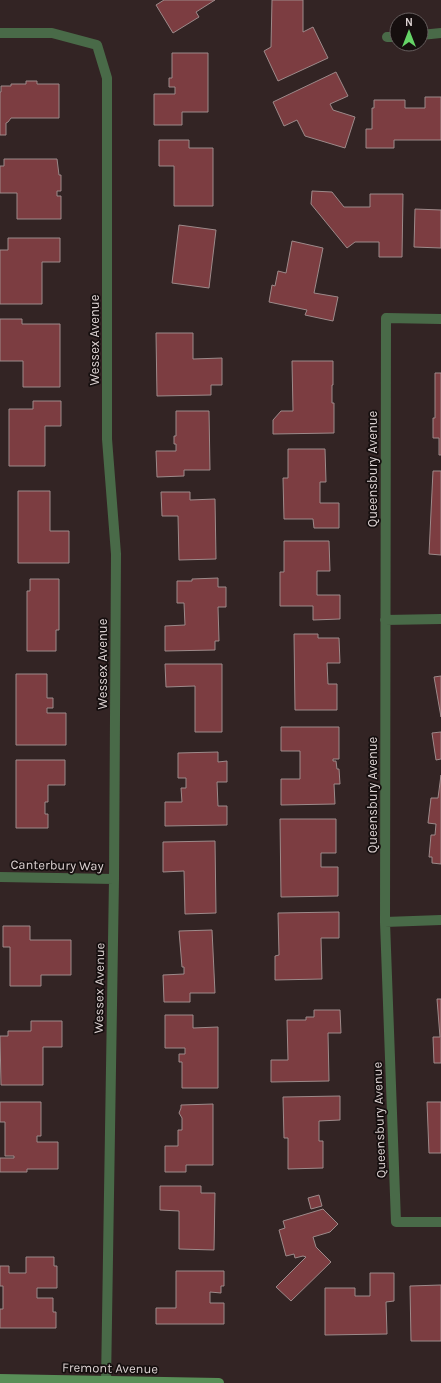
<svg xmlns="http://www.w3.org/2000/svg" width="441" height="1383" font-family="Karla,sans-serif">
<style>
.building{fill:#7c3d41;stroke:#9d8a8a}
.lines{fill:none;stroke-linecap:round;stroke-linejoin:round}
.street{stroke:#496a48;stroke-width:10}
.secondary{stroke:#598f58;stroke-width:10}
.labels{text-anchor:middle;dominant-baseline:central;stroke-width:3.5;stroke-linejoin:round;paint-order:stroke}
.street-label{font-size:13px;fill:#dcd2d2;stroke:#160f0f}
</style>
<rect width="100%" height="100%" fill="#332424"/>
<!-- building -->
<path class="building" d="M 164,0 L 215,0 L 196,12 L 199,17 L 173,33 L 156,5 Z
M 272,0 L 303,0 L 303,32 L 313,27 L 328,58 L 278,81 L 264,51 L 271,47 Z
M 172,53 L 208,53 L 208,112 L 182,112 L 182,125 L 154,125 L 154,94 L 175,94 L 175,87 L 169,87 L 169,78 L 172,78 Z
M 336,72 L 348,96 L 330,104 L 333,110 L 355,117 L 345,148 L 305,136 L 297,120 L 284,126 L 273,102 Z
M 26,81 L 37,81 L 37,84 L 59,84 L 59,118 L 11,118 L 8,122 L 6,123 L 6,135 L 0,135 L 0,92 L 1,92 L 1,86 L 11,86 L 11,84 L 26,84 Z
M 425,97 L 441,97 L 441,140 L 394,140 L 394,148 L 366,148 L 366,129 L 372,129 L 372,108 L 374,108 L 374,100 L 405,100 L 405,108 L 425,108 Z
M 159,140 L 189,140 L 189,148 L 213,148 L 213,206 L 174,206 L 174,166 L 159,166 Z
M 4,159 L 57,159 L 59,175 L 61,175 L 61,191 L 57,191 L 57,196 L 61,196 L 61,219 L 17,219 L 17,193 L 0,193 L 0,166 L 4,166 Z
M 312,191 L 332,192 L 344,207 L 370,207 L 370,194 L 403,194 L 402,257 L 379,257 L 379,242 L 355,242 L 347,248 L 311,204 Z
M 415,209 L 441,210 L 441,248 L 414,247 Z
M 179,225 L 216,230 L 209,288 L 172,283 Z
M 8,238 L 60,238 L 60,262 L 42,262 L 42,304 L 0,304 L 0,250 L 8,250 Z
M 292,241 L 323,248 L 314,293 L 338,297 L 333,321 L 305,315 L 307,310 L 269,302 L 272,285 L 275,286 L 278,271 L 286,273 Z
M 0,319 L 22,319 L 22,324 L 60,324 L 60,387 L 23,387 L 23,361 L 0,361 Z
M 156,333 L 193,333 L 193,359 L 222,358 L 222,385 L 211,385 L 211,395 L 157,396 Z
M 292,361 L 333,361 L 333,385 L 332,385 L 332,403 L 334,403 L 334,433 L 273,434 L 273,420 L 281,411 L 293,411 Z
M 435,373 L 441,373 L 441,455 L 439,455 L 439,438 L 433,438 L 433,418 L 435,418 Z
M 33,401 L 61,401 L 61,426 L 45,426 L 45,466 L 9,466 L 9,409 L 33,409 Z
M 176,411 L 209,411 L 210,470 L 184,470 L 184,476 L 157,477 L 156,451 L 176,451 L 176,444 L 174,444 L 174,436 L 176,436 Z
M 288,449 L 325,449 L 326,482 L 320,482 L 320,503 L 339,503 L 339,528 L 314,528 L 313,519 L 284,519 L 283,478 L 288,478 Z
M 433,471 L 441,471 L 441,555 L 429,554 Z
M 18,491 L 50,491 L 50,531 L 69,531 L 69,563 L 18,563 Z
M 161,492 L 190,492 L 190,500 L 215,499 L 216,559 L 179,560 L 178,516 L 162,516 Z
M 284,541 L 329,541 L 330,571 L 317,571 L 317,595 L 340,595 L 340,619 L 313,620 L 313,606 L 280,606 L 280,572 L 284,572 Z
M 218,578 L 218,587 L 226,587 L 226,607 L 218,607 L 219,641 L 215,641 L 215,650 L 165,651 L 165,626 L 185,625 L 184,603 L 177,603 L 177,581 L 192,581 L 192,579 Z
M 30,579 L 59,579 L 59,630 L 56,630 L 56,651 L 27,651 L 27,591 L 30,591 Z
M 294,634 L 318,634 L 318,638 L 339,638 L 340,663 L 327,663 L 328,684 L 337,684 L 337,710 L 295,710 Z
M 165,664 L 222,664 L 222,732 L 195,732 L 195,686 L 166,687 Z
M 16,674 L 47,674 L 47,698 L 53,698 L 53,708 L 47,708 L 47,713 L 66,713 L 66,745 L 16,745 Z
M 441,676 L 441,717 L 434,677 Z
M 281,727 L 339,727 L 339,759 L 333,759 L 333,761 L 336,761 L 337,769 L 339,769 L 340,784 L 334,784 L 335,804 L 281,805 L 281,779 L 300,779 L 300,751 L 281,751 Z
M 441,732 L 441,759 L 436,760 L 432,733 Z
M 218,752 L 218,762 L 227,761 L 227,782 L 217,782 L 218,806 L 227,806 L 227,825 L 165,826 L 165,802 L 182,802 L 181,788 L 186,788 L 186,778 L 178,778 L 178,753 Z
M 16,760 L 65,760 L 65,785 L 48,785 L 48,802 L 45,802 L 45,814 L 48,814 L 48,828 L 16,828 Z
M 441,775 L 441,864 L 432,863 L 432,857 L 429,857 L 431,835 L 435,835 L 436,824 L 428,823 L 431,798 L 438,798 Z
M 280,819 L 336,819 L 336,853 L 321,853 L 321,867 L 338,867 L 338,896 L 281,897 Z
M 215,841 L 216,913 L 185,914 L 184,871 L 163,872 L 163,842 Z
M 339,912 L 339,938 L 321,938 L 322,979 L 275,980 L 275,956 L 279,955 L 278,913 Z
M 3,926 L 30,926 L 30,940 L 71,940 L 71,975 L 41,975 L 41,986 L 10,986 L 10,947 L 3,947 Z
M 212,930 L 215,993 L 190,993 L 190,1002 L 164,1002 L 163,975 L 184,974 L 184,967 L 182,967 L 179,931 Z
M 437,999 L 441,999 L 441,1063 L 434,1063 L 433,1037 L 440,1037 Z
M 314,1010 L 340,1010 L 341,1033 L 328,1033 L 329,1081 L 271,1082 L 271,1060 L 288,1060 L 287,1020 L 306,1020 L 306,1017 L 314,1017 Z
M 165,1015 L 193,1015 L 193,1028 L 218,1027 L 218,1088 L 182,1088 L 182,1062 L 179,1062 L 179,1054 L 185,1054 L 185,1048 L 165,1048 Z
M 31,1021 L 62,1021 L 62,1047 L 43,1047 L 43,1085 L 1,1085 L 0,1036 L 8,1036 L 8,1031 L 31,1031 Z
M 340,1096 L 340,1120 L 319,1121 L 319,1141 L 323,1141 L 323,1168 L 288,1169 L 288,1138 L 284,1138 L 283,1097 Z
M 0,1102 L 41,1102 L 41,1136 L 37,1136 L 37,1142 L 58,1142 L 58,1169 L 27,1169 L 27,1172 L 0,1172 L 0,1158 L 14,1158 L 14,1156 L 5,1156 L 5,1122 L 0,1122 Z
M 427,1102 L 441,1102 L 441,1153 L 429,1153 Z
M 213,1104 L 213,1165 L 186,1165 L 186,1172 L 165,1172 L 165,1146 L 178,1146 L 178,1130 L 182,1130 L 182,1118 L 179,1113 L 181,1108 L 181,1105 Z
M 160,1186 L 201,1186 L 201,1193 L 215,1193 L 214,1250 L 179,1249 L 179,1211 L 160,1210 Z
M 319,1195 L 322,1206 L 311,1209 L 308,1198 Z
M 323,1209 L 338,1224 L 330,1232 L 313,1237 L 316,1247 L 331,1262 L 291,1301 L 276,1287 L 306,1257 L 303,1256 L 295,1258 L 294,1254 L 286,1256 L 279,1230 L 285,1228 L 283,1221 Z
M 26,1257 L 54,1257 L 54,1266 L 57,1266 L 57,1288 L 37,1288 L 37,1298 L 53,1298 L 53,1312 L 56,1312 L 56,1328 L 0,1328 L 0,1309 L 3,1309 L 3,1286 L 0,1286 L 0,1266 L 9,1266 L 9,1273 L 26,1273 Z
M 176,1271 L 224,1271 L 224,1286 L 221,1286 L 221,1293 L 210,1292 L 210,1303 L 224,1303 L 224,1324 L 156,1324 L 156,1308 L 176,1308 Z
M 370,1273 L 394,1273 L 394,1301 L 386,1302 L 387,1334 L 325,1335 L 325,1288 L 355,1288 L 355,1296 L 370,1296 Z
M 441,1285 L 441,1341 L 411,1341 L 410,1286 Z"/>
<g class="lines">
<!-- street -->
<path class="street" d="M 0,33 L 52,33 L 97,45 L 107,78 L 107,439 L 116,554 L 114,879 L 106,1383
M 421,35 L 441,33
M 387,37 L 397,37
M 441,319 L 386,318 L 385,922 L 396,1222 L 441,1222
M 385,620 L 441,619
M 0,877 L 114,879
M 385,922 L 441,920"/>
<!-- secondary -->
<path class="secondary" d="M 0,1379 L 219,1383"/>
</g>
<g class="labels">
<!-- street labels -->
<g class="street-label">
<text transform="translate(94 340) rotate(-90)">Wessex Avenue</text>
<text transform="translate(372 469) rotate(-90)">Queensbury Avenue</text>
<text transform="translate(102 664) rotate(-90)">Wessex Avenue</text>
<text transform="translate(372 795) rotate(-90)">Queensbury Avenue</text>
<text transform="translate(57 865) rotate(1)">Canterbury Way</text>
<text transform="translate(99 988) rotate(-89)">Wessex Avenue</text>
<text transform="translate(379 1120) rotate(-92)">Queensbury Avenue</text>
<text transform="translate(110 1368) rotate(1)">Fremont Avenue</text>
</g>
</g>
<!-- north arrow -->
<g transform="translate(409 32)"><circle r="19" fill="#160f0f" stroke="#655d5d"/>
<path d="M0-3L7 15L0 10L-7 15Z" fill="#65d467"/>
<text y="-6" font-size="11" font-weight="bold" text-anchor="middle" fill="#dcd2d2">N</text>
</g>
</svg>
